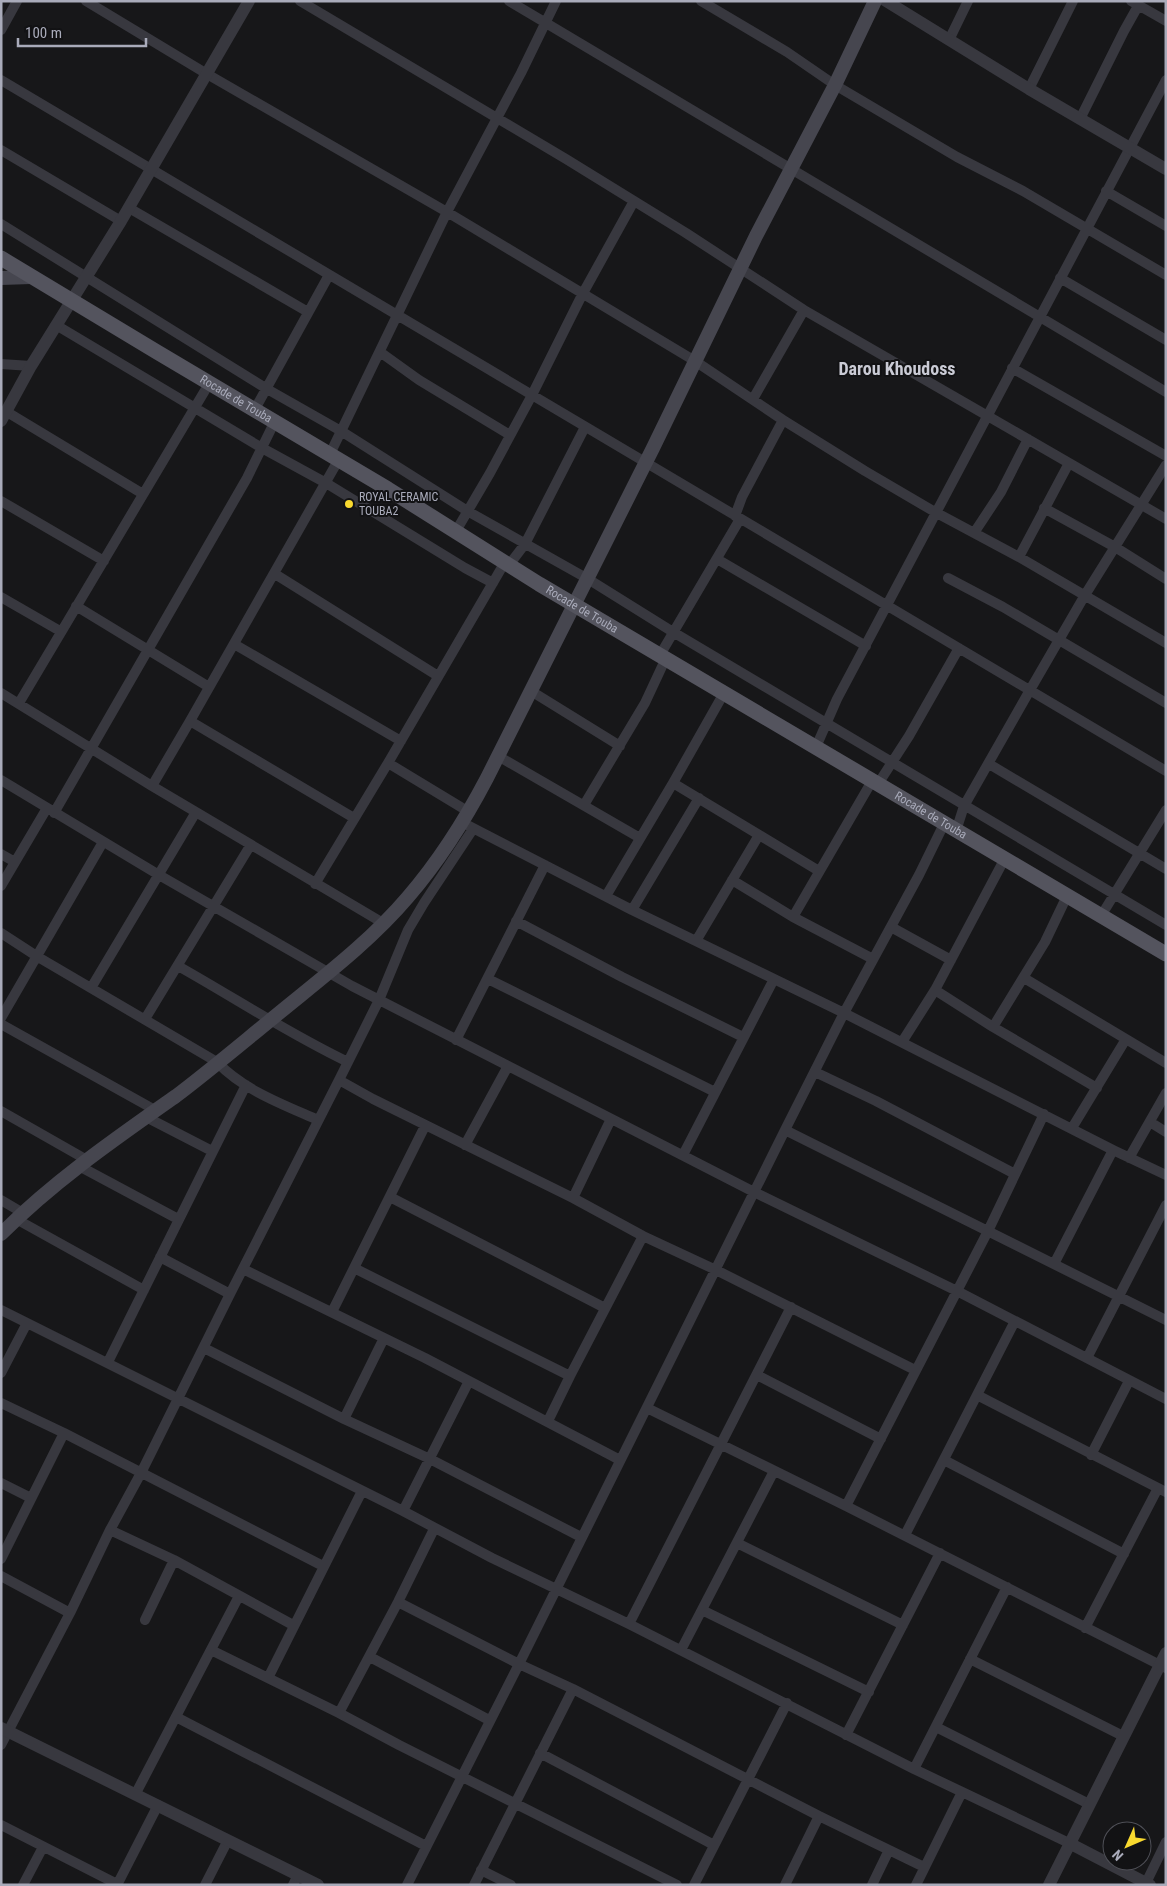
<svg xmlns="http://www.w3.org/2000/svg" width="1167" height="1886" font-family="'Roboto Condensed',sans-serif">
<style>
.lines{fill:none;stroke-linecap:round;stroke-linejoin:round}
.minor{stroke:#38383f;stroke-width:10}
.tertiary{stroke:#38383f;stroke-width:12}
.secondary{stroke:#46464f;stroke-width:14}
.primary{stroke:#54545e;stroke-width:15}
.poi-dot{fill:#f9d92f;stroke:#121214;stroke-width:2}
.labels{text-anchor:middle;dominant-baseline:central;stroke-width:4;stroke-linejoin:round;paint-order:stroke}
.street-label{font-size:12px;fill:#a9abba;stroke:#121214}
.poi-label{font-size:12px;fill:#a9abba;stroke:#121214;text-anchor:start}
.district-label{font-size:18px;font-weight:bold;fill:#cacbd5;stroke:#121214}
</style>
<rect width="100%" height="100%" fill="#171719"/>
<g class="lines">
<!-- minor -->
<path class="minor" d="M 86,1 L 207,74 L 447,212 L 695,361 L 783,420 L 865,471 L 935,512 L 1019,557 L 1166,643
M 300,1 L 566,159 L 686,233 L 804,310 L 1166,519
M 509,1 L 1166,392
M 701,1 L 787,52 L 835,85 L 957,157 L 1023,191 L 1166,275
M 1131,1 L 1166,21
M 1,30 L 17,1
M 949,40 L 968,1
M 1,80 L 1166,771
M 1029,89 L 1073,1
M 1080,119 L 1124,31 L 1138,6
M 1,150 L 121,221
M 1106,191 L 1166,226
M 129,208 L 308,312
M 1,224 L 267,389 L 341,431 L 469,512 L 588,579 L 673,632 L 1166,925
M 1060,278 L 1166,340
M 56,325 L 262,448 L 326,483 L 465,568 L 493,583
M 380,352 L 419,380 L 510,435
M 1,364 L 31,366
M 1012,368 L 1166,456
M 753,399 L 804,310
M 255,409 L 329,275
M 7,412 L 143,494
M 330,454 L 447,212 L 521,73 L 556,1
M 1,501 L 104,561
M 1044,508 L 1115,547 L 1166,579
M 735,516 L 742,497 L 783,420
M 456,531 L 490,473 L 532,395 L 582,295 L 634,201
M 974,533 L 1001,492 L 1028,439
M 1019,557 L 1069,463
M 717,559 L 866,646
M 509,565 L 525,544 L 585,427
M 275,574 L 438,676
M 948,578 L 1003,607 L 1166,703
M 1,597 L 60,631
M 76,606 L 209,687
M 234,644 L 401,741
M 660,655 L 740,519
M 531,691 L 620,746
M 1,693 L 152,786 L 383,923
M 19,703 L 210,382
M 190,721 L 354,818
M 816,747 L 837,699 L 1166,80
M 498,756 L 640,838
M 388,763 L 469,812
M 989,764 L 1166,869
M 1,780 L 159,875 L 352,986 L 754,1192 L 957,1291 L 1166,1399
M 673,783 L 819,871
M 878,784 L 909,736 L 959,648
M 152,786 L 190,721 L 339,459
M 584,805 L 645,703 L 666,658
M 54,813 L 247,478 L 275,421
M 469,826 L 632,910 L 844,1013 L 1113,1150 L 1166,1175
M 956,831 L 964,806 L 1030,690 L 1085,595 L 1166,465
M 1,854 L 15,862
M 732,880 L 793,917 L 873,959
M 315,884 L 388,763 L 505,562
M 1,886 L 47,808
M 606,896 L 673,783 L 724,693
M 632,910 L 699,798
M 1101,916 L 1166,810
M 793,917 L 872,781
M 516,921 L 622,977 L 743,1037
M 891,927 L 951,960
M 1,933 L 38,957 L 217,1062 C 243,1090 284,1105 318,1120
M 696,941 L 759,835
M 178,966 C 235,998 289,1034 348,1062
M 1024,978 L 1166,1063
M 488,979 L 715,1092
M 91,988 L 196,812
M 935,990 L 993,1027 L 1097,1088
M 1,1018 L 103,842
M 145,1019 L 250,846
M 1,1024 L 155,1110
M 993,1027 L 1045,942 L 1067,896
M 456,1040 L 545,865
M 902,1042 L 935,990 L 1004,860
M 815,1072 L 876,1101 L 1015,1174
M 339,1080 L 373,1099 L 573,1198 L 643,1236 L 716,1270 L 915,1370
M 1,1111 L 87,1160
M 146,1117 L 212,1151
M 1150,1122 L 1166,1132
M 1072,1128 L 1126,1039
M 785,1130 L 1166,1320
M 465,1145 L 508,1066
M 683,1155 L 774,979
M 1129,1158 L 1166,1093
M 79,1166 L 178,1219
M 390,1197 L 605,1308
M 573,1198 L 611,1119
M 1,1200 L 23,1213
M 16,1219 L 144,1290
M 160,1257 L 230,1294
M 1054,1264 L 1113,1150
M 354,1268 L 570,1376
M 243,1269 L 425,1358 L 620,1460
M 1,1310 L 403,1511 L 492,1558 L 629,1624 L 914,1769 L 1069,1843
M 332,1312 L 425,1126
M 204,1348 L 344,1419 L 430,1459 L 581,1537
M 1087,1358 L 1166,1205
M 108,1362 L 246,1085
M 1,1373 L 27,1323
M 757,1375 L 881,1439
M 977,1395 L 1166,1492
M 1,1403 L 64,1433 L 323,1566
M 647,1408 L 846,1506 L 1166,1668
M 344,1419 L 384,1338
M 548,1421 L 570,1376 L 643,1236
M 1091,1455 L 1129,1381
M 944,1460 L 1124,1554
M 1,1483 L 31,1498
M 846,1506 L 988,1231 L 1044,1114
M 403,1511 L 469,1381
M 110,1530 L 174,1560 L 293,1625
M 905,1535 L 1015,1321
M 737,1543 L 903,1625
M 1,1559 L 64,1433
M 1,1576 L 70,1613
M 398,1602 L 519,1664 L 573,1689 L 819,1816 L 924,1867
M 702,1610 L 869,1692
M 145,1620 L 174,1560
M 629,1624 L 791,1307
M 1085,1628 L 1158,1488
M 211,1650 L 339,1713 L 399,1745 L 677,1885
M 681,1650 L 774,1471
M 370,1657 L 489,1720
M 970,1659 L 1123,1736
M 268,1678 L 362,1491
M 339,1713 L 398,1602 L 434,1529
M 176,1717 L 426,1846
M 936,1727 L 1089,1804
M 846,1735 L 940,1553
M 1,1745 L 70,1613 L 110,1530 L 141,1473 L 230,1294 L 339,1080 L 379,1000 L 408,930 L 424,903 L 473,829
M 540,1753 L 714,1845
M 914,1769 L 1007,1587
M 136,1793 L 239,1596
M 1,1825 L 117,1884
M 481,1870 L 511,1885
M 23,1885 L 43,1847
M 117,1885 L 158,1805
M 205,1885 L 228,1840
M 293,1885 L 298,1875
M 407,1885 L 519,1664 L 785,1130 L 844,1013 L 919,875 L 944,824
M 474,1885 L 573,1689
M 694,1885 L 787,1703
M 785,1885 L 819,1816
M 872,1885 L 889,1850
M 916,1885 L 962,1792
M 1145,1885 L 1166,1842"/>
<!-- tertiary -->
<path class="tertiary" d="M 886,1 L 1029,89 L 1166,169
M 1,421 L 31,366 L 121,221 L 249,1
M 1,1728 L 318,1885
M 1069,1843 L 1150,1885
M 1049,1885 L 1166,1653"/>
<!-- secondary -->
<path class="secondary" d="M 1,278 L 31,277
M 1,1234 C 54,1181 115,1139 176,1096 C 209,1071 241,1044 273,1018 C 319,980 369,943 408,897 C 439,861 465,820 487,778 L 653,448 L 756,236 L 835,85 L 875,1"/>
<!-- primary -->
<path class="primary" id="s1" d="M 1,258 L 157,352 L 388,489 L 539,584 L 1166,954"/>
</g>
<!-- markers -->
<circle class="poi-dot" cx="349" cy="504" r="5"/>
<g class="labels">
<!-- street labels -->
<g class="street-label">
<text stroke="none"><textPath href="#s1" startOffset="274">Rocade de Touba</textPath></text>
<text stroke="none"><textPath href="#s1" startOffset="679">Rocade de Touba</textPath></text>
<text stroke="none"><textPath href="#s1" startOffset="1084">Rocade de Touba</textPath></text>
</g>
<!-- poi labels -->
<g class="poi-label">
<text x="359" y="497">ROYAL CERAMIC<tspan x="359" dy="14">TOUBA2</tspan></text>
</g>
<!-- district labels -->
<g class="district-label">
<text x="897" y="368">Darou Khoudoss</text>
</g>
</g>
<!-- border -->
<rect width="1167" height="1886" fill="none" stroke="#a9abba" stroke-width="5"/>
<!-- north arrow -->
<g transform="translate(1127 1846) rotate(225)"><circle r="24" fill="#121214" stroke="#4e4f56"/>
<path d="M0-4L9 19L0 12L-9 19Z" fill="#f9d92f"/>
<text y="-8" font-size="14" font-weight="bold" text-anchor="middle" fill="#a9abba">N</text>
</g>
<!-- scale -->
<path d="M18 38v8h128v-8" fill="none" stroke="#a9abba" stroke-width="2.5"/>
<text x="25" y="38" font-size="15" fill="#a9abba" stroke="#121214" stroke-width="4" paint-order="stroke">100 m</text>
</svg>
